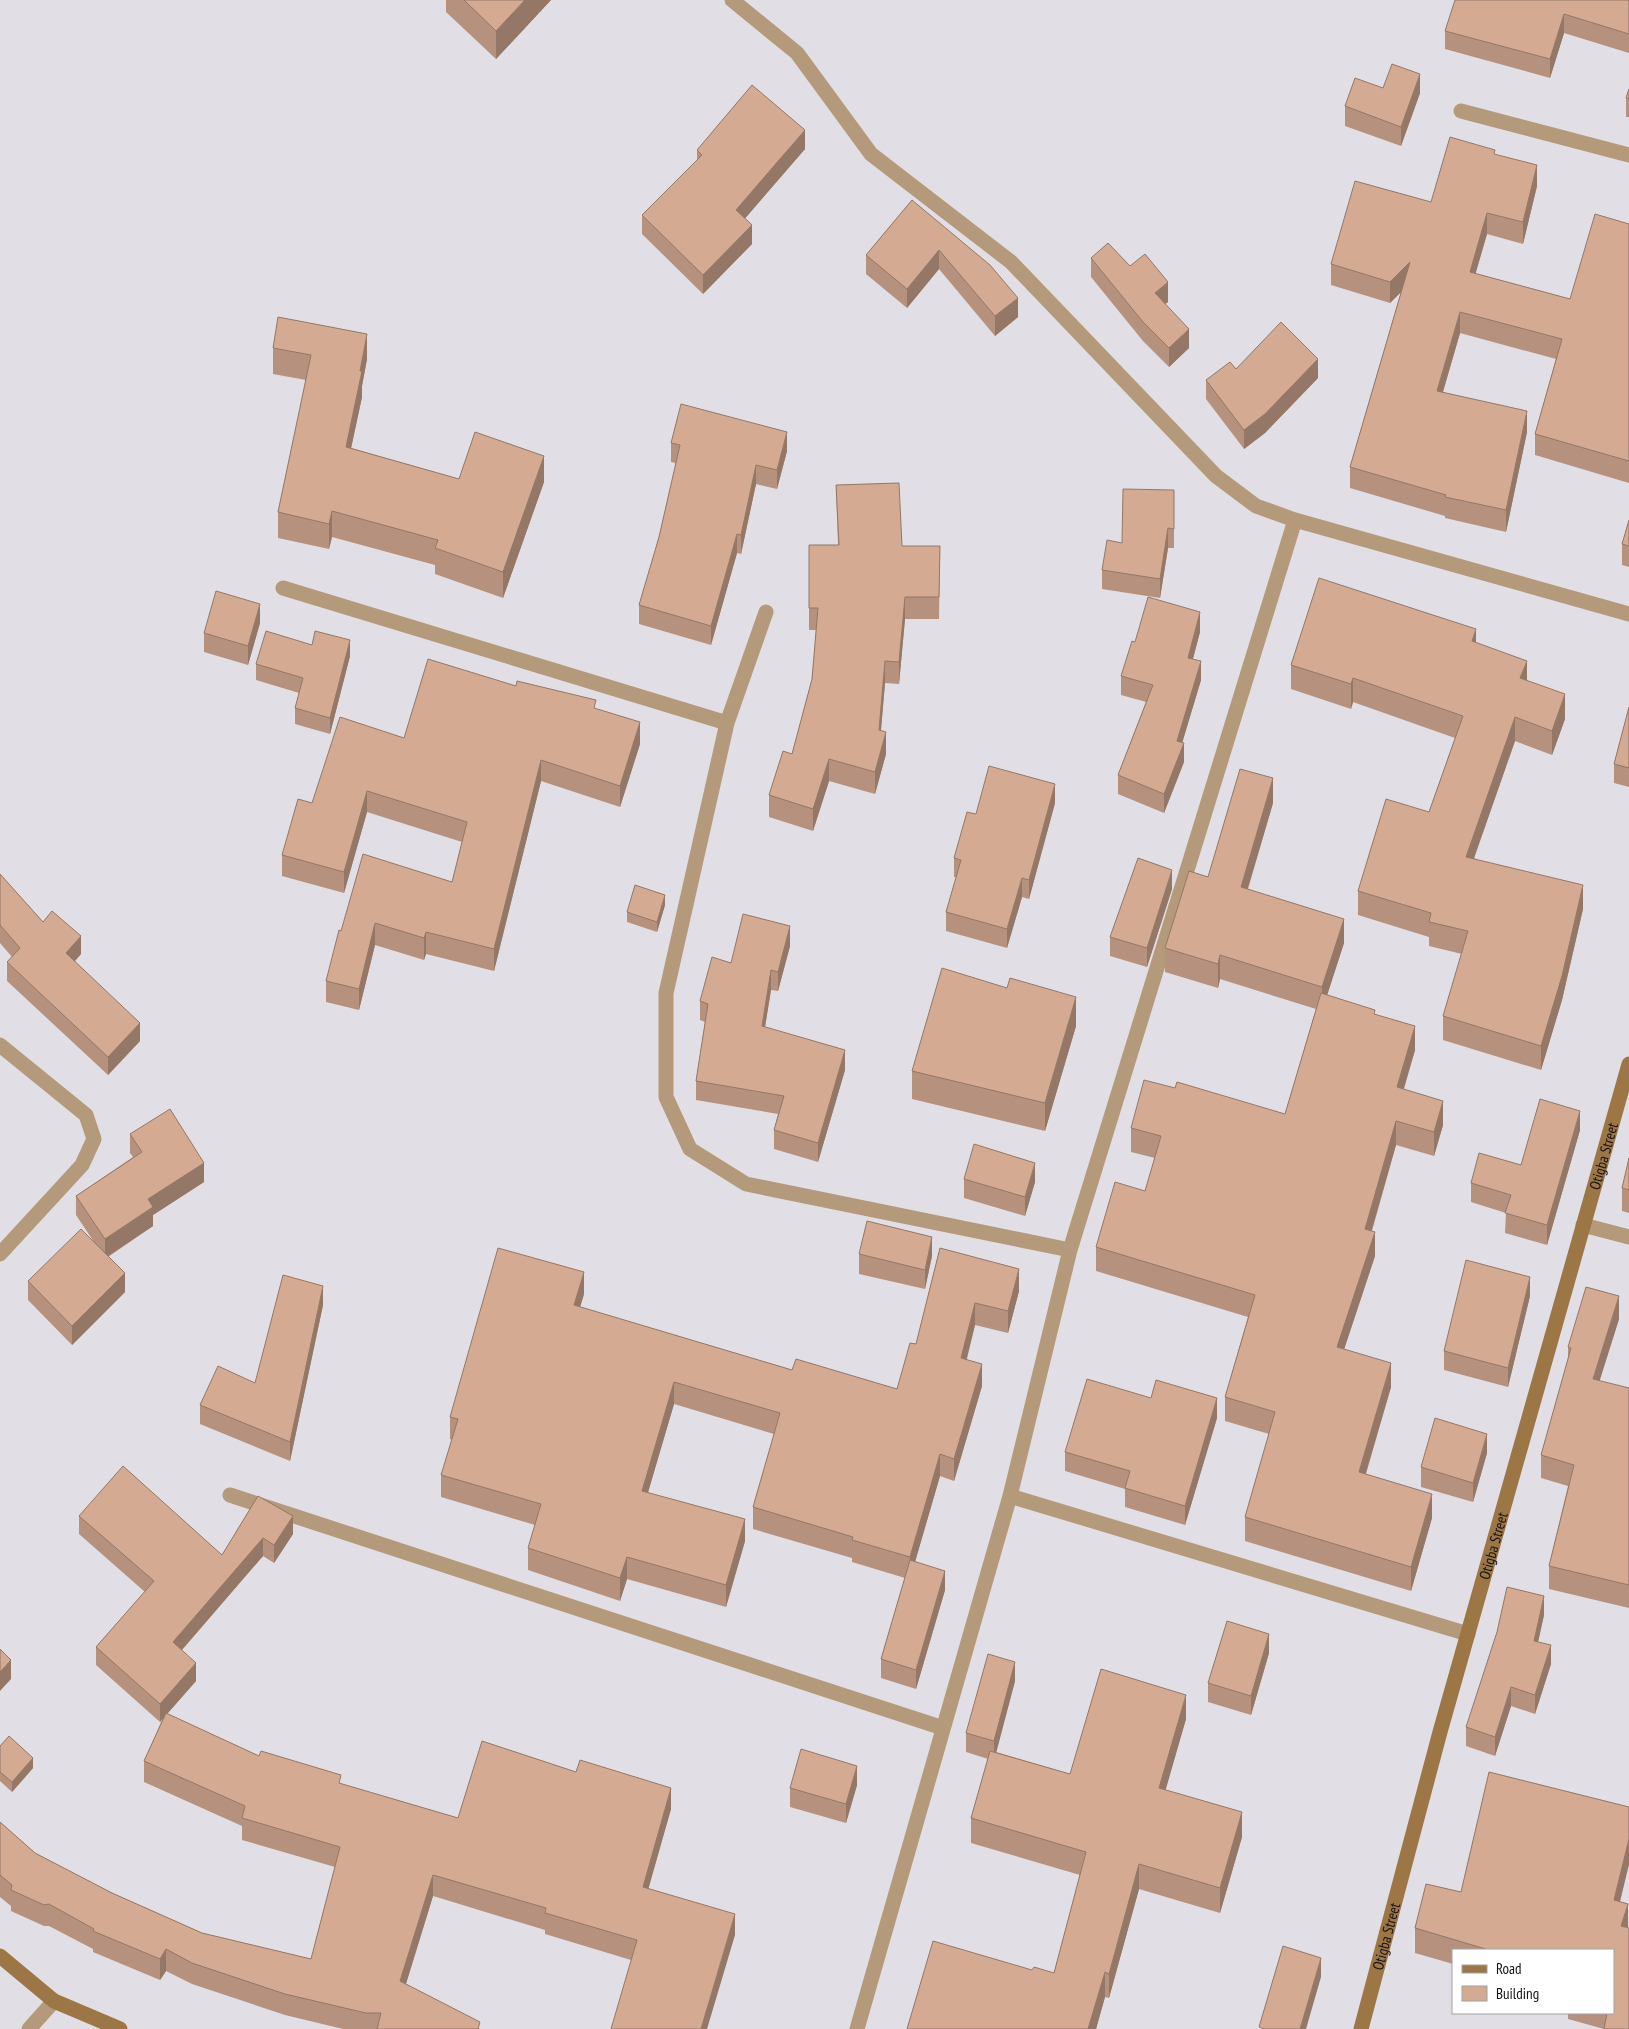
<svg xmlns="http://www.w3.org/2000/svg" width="1629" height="2029" font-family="'PT Sans Narrow',sans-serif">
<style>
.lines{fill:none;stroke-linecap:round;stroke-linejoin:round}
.street{stroke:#b4997a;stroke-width:15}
.secondary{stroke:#9d7646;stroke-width:15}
.wall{fill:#b6927e}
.shaded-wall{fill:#947766}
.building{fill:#d4aa92;stroke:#947766}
.labels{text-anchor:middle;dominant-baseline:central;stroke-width:4.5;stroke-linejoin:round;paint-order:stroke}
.street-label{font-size:15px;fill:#131315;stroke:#fff}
</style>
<rect width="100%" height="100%" fill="#e1dfe5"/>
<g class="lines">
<!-- street -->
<path class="street" d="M 732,0 L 797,53 L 871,154 L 1011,262 L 1216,476 L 1256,506 L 1295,520 L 1629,614
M 1461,111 L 1629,155
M 283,588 L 727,723
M 766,612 L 727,723 L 666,993 L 666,1097 L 690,1149 L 746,1184 L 1070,1250
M 0,1045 L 86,1115 L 94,1139 L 82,1165 L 0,1254
M 1583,1225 L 1629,1237
M 230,1495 L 943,1728
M 1010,1496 L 1468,1634
M 29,2029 L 54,2001
M 857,2029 L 1010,1496 L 1070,1250 L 1295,520"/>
<!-- secondary -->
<g class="secondary">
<path d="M 0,1956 L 54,2001 L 120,2029"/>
<path id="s1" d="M 1361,2029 L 1440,1732 L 1629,1064"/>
</g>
</g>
<!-- wall -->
<path class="wall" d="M 446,0 L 551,0 L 496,59 L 446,12 Z
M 1629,0 L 1629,53 L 1564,33 L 1550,78 L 1445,49 L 1445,31 Z
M 1383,88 L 1420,93 L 1401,146 L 1345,126 L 1345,106 Z
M 1629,89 L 1629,117 L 1626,117 L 1626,98 Z
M 805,149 L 745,218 L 752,244 L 703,294 L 642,234 L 642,215 L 697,160 L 697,150 Z
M 1495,155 L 1537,186 L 1523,244 L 1487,234 L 1475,274 L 1570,299 L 1629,224 L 1629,483 L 1535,455 L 1535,434 L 1556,359 L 1460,333 L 1443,392 L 1527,432 L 1506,532 L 1445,518 L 1445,516 L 1350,488 L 1350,467 L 1401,292 L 1390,303 L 1331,285 L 1331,264 L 1431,202 Z
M 912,200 L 1018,317 L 995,336 L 939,269 L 907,308 L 866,274 L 866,255 Z
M 1091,258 L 1130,266 L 1168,302 L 1165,304 L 1189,348 L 1169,367 L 1143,341 L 1091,277 Z
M 273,348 L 367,359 L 362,386 L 362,397 L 351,448 L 459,479 L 544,482 L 503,598 L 435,574 L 435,565 L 332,537 L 329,549 L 278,538 L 278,512 L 306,380 L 273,374 Z
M 1236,369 L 1318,378 L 1265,433 L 1244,449 L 1206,399 L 1206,380 Z
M 671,443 L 787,451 L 777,489 L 756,484 L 741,554 L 737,553 L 711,645 L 639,624 L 639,605 L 659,537 L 676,463 L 671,462 Z
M 836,485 L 902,546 L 940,546 L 939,619 L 905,619 L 899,684 L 885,683 L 881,730 L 886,754 L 875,794 L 829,781 L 813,831 L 769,817 L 769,795 L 792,754 L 812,679 L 816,630 L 809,630 L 809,545 L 838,545 Z
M 1174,509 L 1174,548 L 1168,548 L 1160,598 L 1102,589 L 1102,570 L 1122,543 Z
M 1629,520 L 1629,567 L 1622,565 L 1622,544 Z
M 260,623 L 248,665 L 204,652 L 204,633 Z
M 1200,632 L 1193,659 L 1201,680 L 1182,743 L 1184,762 L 1164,813 L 1118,794 L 1118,775 L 1146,702 L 1121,695 L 1121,676 L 1135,642 Z
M 1476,642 L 1527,681 L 1565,719 L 1552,755 L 1515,741 L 1474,858 L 1583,909 L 1562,1000 L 1541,1070 L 1443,1040 L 1443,1016 L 1462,954 L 1429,946 L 1429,937 L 1358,915 L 1358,891 L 1429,812 L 1455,738 L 1353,702 L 1351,709 L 1291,689 L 1291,665 Z
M 350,656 L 330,734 L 295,724 L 295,708 L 299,693 L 256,680 L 256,664 Z
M 516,686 L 596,709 L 640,744 L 620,807 L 541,781 L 494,971 L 426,954 L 424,960 L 375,945 L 359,1010 L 326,1002 L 326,981 L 341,931 L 452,882 L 462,842 L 367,812 L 344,893 L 282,876 L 282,855 L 312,803 L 404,738 Z
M 1629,707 L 1629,787 L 1614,783 L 1614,764 Z
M 1055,803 L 1029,899 L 1022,897 L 1007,948 L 946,931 L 946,912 L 956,877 L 954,877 L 954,858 L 976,814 Z
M 1273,803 L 1248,889 L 1344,943 L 1327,995 L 1375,1014 L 1415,1050 L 1404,1089 L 1443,1125 L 1434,1156 L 1396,1145 L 1372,1231 L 1375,1256 L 1344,1349 L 1391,1387 L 1366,1474 L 1432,1518 L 1411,1591 L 1245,1541 L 1245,1517 L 1269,1434 L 1225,1421 L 1225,1397 L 1248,1317 L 1096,1271 L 1096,1247 L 1145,1191 L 1155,1158 L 1131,1152 L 1131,1128 L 1175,1088 L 1285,1114 L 1316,1009 L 1220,979 L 1218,988 L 1165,972 L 1165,948 L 1208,877 Z
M 0,874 L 43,922 L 81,954 L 75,961 L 140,1041 L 108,1075 L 7,981 L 7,962 L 12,957 L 0,943 Z
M 1172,889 L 1147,967 L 1110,956 L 1110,937 Z
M 665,905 L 657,932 L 627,922 L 627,912 Z
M 790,946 L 778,991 L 771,990 L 765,1027 L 845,1070 L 818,1162 L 774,1149 L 774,1130 L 778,1114 L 696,1100 L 696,1081 L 705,1022 L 700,1020 L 700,1001 L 731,963 Z
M 1007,988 L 1076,1026 L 1045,1131 L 912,1099 L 912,1071 Z
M 1580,1130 L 1547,1245 L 1505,1233 L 1506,1213 L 1471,1202 L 1471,1183 L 1521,1165 Z
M 130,1134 L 204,1182 L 153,1215 L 153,1226 L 108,1257 L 125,1292 L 72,1345 L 28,1300 L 28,1281 L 94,1242 L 76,1215 L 76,1196 L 133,1157 L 130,1153 Z
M 1629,1158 L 1629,1213 L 1622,1211 L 1622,1188 Z
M 964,1179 L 1035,1182 L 1025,1216 L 964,1198 Z
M 940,1248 L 1019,1291 L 1008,1333 L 975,1325 L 967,1359 L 982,1386 L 954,1481 L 940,1476 L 915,1562 L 945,1590 L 916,1689 L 881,1678 L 881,1659 L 905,1578 L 852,1562 L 852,1558 L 753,1529 L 753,1507 L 774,1434 L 674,1404 L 648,1492 L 745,1541 L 726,1607 L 627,1579 L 620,1601 L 528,1570 L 528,1548 L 535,1525 L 441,1497 L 441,1475 L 452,1440 L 450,1439 L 450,1417 L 584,1294 L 580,1307 L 792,1370 L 897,1389 L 916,1344 Z
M 859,1254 L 932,1256 L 925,1289 L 859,1274 Z
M 1530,1296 L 1508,1387 L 1444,1370 L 1444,1351 Z
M 323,1305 L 290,1461 L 200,1424 L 200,1405 L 255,1383 Z
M 1619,1319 L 1599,1381 L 1629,1388 L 1629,1608 L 1549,1589 L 1549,1566 L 1568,1486 L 1541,1478 L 1541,1455 L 1568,1361 L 1568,1347 Z
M 1217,1418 L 1185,1525 L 1125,1507 L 1125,1489 L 1065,1471 L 1065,1452 Z
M 1487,1453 L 1473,1502 L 1421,1487 L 1421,1467 Z
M 258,1496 L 293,1534 L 274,1563 L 263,1556 L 182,1650 L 196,1681 L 167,1714 L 259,1756 L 341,1784 L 458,1818 L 671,1809 L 648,1888 L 735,1935 L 631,1960 L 545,1934 L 545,1930 L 433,1896 L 406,1984 L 480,2029 L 343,2029 L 285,2015 L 192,1984 L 166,1971 L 160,1980 L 93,1952 L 93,1949 L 49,1926 L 44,1926 L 11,1911 L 11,1906 L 0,1897 L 0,1822 L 35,1853 L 112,1893 L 202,1933 L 311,1959 L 335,1867 L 242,1840 L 242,1826 L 144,1782 L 144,1761 L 163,1718 L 160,1722 L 96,1665 L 96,1647 L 145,1592 L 79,1534 L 79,1516 L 222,1555 Z
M 1544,1615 L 1538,1642 L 1551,1664 L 1535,1714 L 1511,1706 L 1495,1756 L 1466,1746 L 1466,1727 Z
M 1269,1653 L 1251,1715 L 1208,1702 L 1208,1683 Z
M 1015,1681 L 996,1752 L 1070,1774 L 1186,1719 L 1165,1790 L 1242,1837 L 1220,1913 L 1139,1889 L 1109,1998 L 1105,1997 L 1096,2029 L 907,2029 L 1032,1970 L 1054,1973 L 1080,1875 L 971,1843 L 971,1818 L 988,1759 L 966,1752 L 966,1733 Z
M 0,1746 L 33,1768 L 12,1792 L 0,1781 Z
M 1489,1772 L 1629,1807 L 1629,1864 L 1620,1902 L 1628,1904 L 1628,1928 L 1629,1928 L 1629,2029 L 1604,2029 L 1568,2019 L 1568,2013 L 1613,2013 L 1613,1950 L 1453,1950 L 1453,1964 L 1415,1953 L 1415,1928 L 1426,1884 L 1461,1892 Z
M 857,1785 L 846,1823 L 790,1807 L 790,1788 Z"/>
<!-- shaded-wall -->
<path class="shaded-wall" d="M 525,0 L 551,0 L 496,59 L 496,31 Z
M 1564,14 L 1564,33 L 1550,78 L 1550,59 Z
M 1420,74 L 1420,93 L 1401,146 L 1401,127 Z
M 805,130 L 805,149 L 736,229 L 736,210 Z
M 1537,165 L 1537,186 L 1523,244 L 1523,222 Z
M 1487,213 L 1487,234 L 1470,293 L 1470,272 Z
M 752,225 L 752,244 L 703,294 L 703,275 Z
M 939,250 L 939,269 L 907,308 L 907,289 Z
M 1410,262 L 1410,283 L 1390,303 L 1390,282 Z
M 1168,282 L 1168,302 L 1155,312 L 1155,293 Z
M 1018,298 L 1018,317 L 995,336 L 995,316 Z
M 1460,312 L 1460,333 L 1437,412 L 1437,391 Z
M 1189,329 L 1189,348 L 1169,367 L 1169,348 Z
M 367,334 L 367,359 L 362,386 L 362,397 L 346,472 L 346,447 Z
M 1318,359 L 1318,378 L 1265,433 L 1244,449 L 1244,430 Z
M 1527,411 L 1527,432 L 1506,532 L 1506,510 Z
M 787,432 L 787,451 L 777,489 L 777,470 Z
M 544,456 L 544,482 L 503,598 L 503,572 Z
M 756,465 L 756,484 L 741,554 L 741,535 Z
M 332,511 L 332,537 L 329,549 L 329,524 Z
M 1168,528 L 1168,548 L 1160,598 L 1160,579 Z
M 737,534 L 737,553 L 711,645 L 711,626 Z
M 905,597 L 905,619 L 899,684 L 899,662 Z
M 260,604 L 260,623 L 248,665 L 248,646 Z
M 1200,612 L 1200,632 L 1188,677 L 1188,658 Z
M 1476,629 L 1476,654 L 1472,641 Z
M 350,640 L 350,656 L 330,734 L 330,718 Z
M 885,661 L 885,683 L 879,752 L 879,730 Z
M 1201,661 L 1201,680 L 1177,760 L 1177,741 Z
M 1527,661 L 1527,685 L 1520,678 Z
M 1353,678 L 1353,702 L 1351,709 L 1351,684 Z
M 1565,694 L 1565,719 L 1552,755 L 1552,731 Z
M 1515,717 L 1515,741 L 1466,881 L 1466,857 Z
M 640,722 L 640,744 L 620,807 L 620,786 Z
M 886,732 L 886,754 L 875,794 L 875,772 Z
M 1184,743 L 1184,762 L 1164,813 L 1164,794 Z
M 829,759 L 829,781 L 813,831 L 813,809 Z
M 541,760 L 541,781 L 494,971 L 494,949 Z
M 1273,778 L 1273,803 L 1241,911 L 1241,887 Z
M 1055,784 L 1055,803 L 1029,899 L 1029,880 Z
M 367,791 L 367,812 L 344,893 L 344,872 Z
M 1172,870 L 1172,889 L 1147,967 L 1147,948 Z
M 1022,878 L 1022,897 L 1007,948 L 1007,929 Z
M 1583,885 L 1583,909 L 1562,1000 L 1541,1070 L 1541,1046 Z
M 665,895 L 665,905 L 657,932 L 657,922 Z
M 1344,919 L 1344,943 L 1322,1011 L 1322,987 Z
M 375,923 L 375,945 L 359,1010 L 359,989 Z
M 790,926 L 790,946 L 778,991 L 778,972 Z
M 426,932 L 426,954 L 424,960 L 424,938 Z
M 81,936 L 81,954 L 66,971 L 66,953 Z
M 1220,955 L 1220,979 L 1218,988 L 1218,964 Z
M 771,970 L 771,990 L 762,1045 L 762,1026 Z
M 1076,997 L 1076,1026 L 1045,1131 L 1045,1103 Z
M 140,1023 L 140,1041 L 108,1075 L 108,1057 Z
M 1415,1026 L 1415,1050 L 1397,1111 L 1397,1087 Z
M 845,1050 L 845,1070 L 818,1162 L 818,1143 Z
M 1443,1101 L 1443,1125 L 1434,1156 L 1434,1132 Z
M 1580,1111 L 1580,1130 L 1547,1245 L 1547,1225 Z
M 1396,1121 L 1396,1145 L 1365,1253 L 1365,1229 Z
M 204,1163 L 204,1182 L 153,1215 L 153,1226 L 105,1258 L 105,1239 L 148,1199 Z
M 1035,1163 L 1035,1182 L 1025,1216 L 1025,1197 Z
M 1375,1232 L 1375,1256 L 1337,1371 L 1337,1347 Z
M 932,1237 L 932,1256 L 925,1289 L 925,1270 Z
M 1019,1269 L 1019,1291 L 1008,1333 L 1008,1311 Z
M 584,1272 L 584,1294 L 574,1327 L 574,1305 Z
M 125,1273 L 125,1292 L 72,1345 L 72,1326 Z
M 1530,1277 L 1530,1296 L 1508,1387 L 1508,1368 Z
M 323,1286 L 323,1305 L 290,1461 L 290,1442 Z
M 1619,1296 L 1619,1319 L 1593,1402 L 1593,1379 Z
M 975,1303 L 975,1325 L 961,1380 L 961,1358 Z
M 1391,1363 L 1391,1387 L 1359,1496 L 1359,1472 Z
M 982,1364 L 982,1386 L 954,1481 L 954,1459 Z
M 674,1382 L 674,1404 L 642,1513 L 642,1491 Z
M 1217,1398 L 1217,1418 L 1185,1525 L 1185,1506 Z
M 1487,1434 L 1487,1453 L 1473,1502 L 1473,1483 Z
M 940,1454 L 940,1476 L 910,1579 L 910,1557 Z
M 1432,1494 L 1432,1518 L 1411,1591 L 1411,1567 Z
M 293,1516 L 293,1534 L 274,1563 L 274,1545 Z
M 745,1519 L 745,1541 L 726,1607 L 726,1585 Z
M 263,1538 L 263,1556 L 173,1660 L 173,1642 Z
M 627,1557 L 627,1579 L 620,1601 L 620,1578 Z
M 945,1571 L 945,1590 L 916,1689 L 916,1670 Z
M 1544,1596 L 1544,1615 L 1534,1660 L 1534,1641 Z
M 1269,1634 L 1269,1653 L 1251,1715 L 1251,1696 Z
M 1551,1645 L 1551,1664 L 1535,1714 L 1535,1695 Z
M 11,1660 L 11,1679 L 0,1691 L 0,1672 Z
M 1015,1662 L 1015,1681 L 994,1761 L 994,1741 Z
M 196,1663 L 196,1681 L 160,1722 L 160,1704 Z
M 1511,1687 L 1511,1706 L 1495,1756 L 1495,1737 Z
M 1186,1695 L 1186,1719 L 1159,1813 L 1159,1788 Z
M 33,1758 L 33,1768 L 12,1792 L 12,1782 Z
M 857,1766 L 857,1785 L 846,1823 L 846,1804 Z
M 671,1788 L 671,1809 L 643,1908 L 643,1887 Z
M 1242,1812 L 1242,1837 L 1220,1913 L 1220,1888 Z
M 1629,1839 L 1629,1864 L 1614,1925 L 1614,1900 Z
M 1139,1864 L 1139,1889 L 1109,1998 L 1109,1974 Z
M 433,1875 L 433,1896 L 400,2003 L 400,1981 Z
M 1628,1904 L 1628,1929 L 1621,1926 Z
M 735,1914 L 735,1935 L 707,2029 L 701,2029 Z
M 166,1949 L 166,1971 L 160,1980 L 160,1959 Z
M 1321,1958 L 1321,1977 L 1306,2029 L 1300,2029 Z
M 1105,1972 L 1105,1997 L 1096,2029 L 1088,2029 Z"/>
<!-- building -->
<path class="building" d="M 464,0 L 525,0 L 496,31 Z
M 1455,0 L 1629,0 L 1629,34 L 1564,14 L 1550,59 L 1445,31 Z
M 1392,64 L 1420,74 L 1401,127 L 1345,106 L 1355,78 L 1383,88 Z
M 752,85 L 805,130 L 736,210 L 752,225 L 703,275 L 642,215 L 702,155 L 697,150 Z
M 1629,89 L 1629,99 L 1626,98 Z
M 1450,137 L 1495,150 L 1494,154 L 1537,165 L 1523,222 L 1487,213 L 1470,272 L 1570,299 L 1595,214 L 1629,224 L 1629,461 L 1535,434 L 1562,339 L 1460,312 L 1437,391 L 1527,411 L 1506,510 L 1445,497 L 1446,495 L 1350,467 L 1410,262 L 1390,282 L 1331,264 L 1355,181 L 1431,202 Z
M 912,200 L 990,265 L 1018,298 L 995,316 L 939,250 L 907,289 L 866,255 Z
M 1108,243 L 1130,266 L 1145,254 L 1168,282 L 1155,293 L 1189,329 L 1169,348 L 1143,322 L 1091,258 Z
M 278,317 L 367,334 L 360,371 L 362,371 L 346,447 L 459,479 L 475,432 L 544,456 L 503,572 L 435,548 L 438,540 L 332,511 L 329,524 L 278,512 L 311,355 L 273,348 Z
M 1281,322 L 1318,359 L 1265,414 L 1244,430 L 1206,380 L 1230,362 L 1236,369 Z
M 681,404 L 787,432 L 777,470 L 756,465 L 741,535 L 737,534 L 711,626 L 639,605 L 659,537 L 680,445 L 671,443 Z
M 899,483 L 902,546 L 940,546 L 939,597 L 905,597 L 899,662 L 885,661 L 879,730 L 886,732 L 875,772 L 829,759 L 813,809 L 769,795 L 783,751 L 792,754 L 812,679 L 818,608 L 809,608 L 809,545 L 839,545 L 836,485 Z
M 1123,489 L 1174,490 L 1174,529 L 1168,528 L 1160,579 L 1102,570 L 1107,540 L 1122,543 Z
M 1629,520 L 1629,546 L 1622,544 Z
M 1319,578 L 1476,629 L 1472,641 L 1527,661 L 1520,678 L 1565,694 L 1552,731 L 1515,717 L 1466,857 L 1583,885 L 1562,976 L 1541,1046 L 1443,1016 L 1468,931 L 1429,922 L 1431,913 L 1358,891 L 1386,799 L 1429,812 L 1463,716 L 1353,678 L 1351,684 L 1291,665 Z
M 216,591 L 260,604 L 248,646 L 204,633 Z
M 1148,597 L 1200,612 L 1188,658 L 1201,661 L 1177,741 L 1184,743 L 1164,794 L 1118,775 L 1153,685 L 1121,676 L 1132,641 L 1135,642 Z
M 266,631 L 312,645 L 315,631 L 350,640 L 330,718 L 295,708 L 303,678 L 256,664 Z
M 428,659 L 516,686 L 517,681 L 596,700 L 594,708 L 640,722 L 620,786 L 541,760 L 494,949 L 426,932 L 424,938 L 375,923 L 359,989 L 326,981 L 339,930 L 341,931 L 363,854 L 452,882 L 467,822 L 367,791 L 344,872 L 282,855 L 298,799 L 312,803 L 340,717 L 404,738 Z
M 1629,707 L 1629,768 L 1614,764 Z
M 989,766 L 1055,784 L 1029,880 L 1022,878 L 1007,929 L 946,912 L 961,860 L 954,858 L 967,812 L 976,814 Z
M 1240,769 L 1273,778 L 1241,887 L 1344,919 L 1322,987 L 1220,955 L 1218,964 L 1165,948 L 1189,871 L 1208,877 Z
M 1138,858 L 1172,870 L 1147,948 L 1110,937 Z
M 0,874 L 43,922 L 52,911 L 81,936 L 66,953 L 140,1023 L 108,1057 L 7,962 L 20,948 L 0,925 Z
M 635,885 L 665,895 L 657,922 L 627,912 Z
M 743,914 L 790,926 L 778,972 L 771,970 L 762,1026 L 845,1050 L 818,1143 L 774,1130 L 784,1096 L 696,1081 L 708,1004 L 700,1001 L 712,957 L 731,963 Z
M 942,968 L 1007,988 L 1010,978 L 1076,997 L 1045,1103 L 912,1071 Z
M 1321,993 L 1375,1010 L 1374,1014 L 1415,1026 L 1397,1087 L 1443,1101 L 1434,1132 L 1396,1121 L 1365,1229 L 1375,1232 L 1337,1347 L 1391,1363 L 1359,1472 L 1432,1494 L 1411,1567 L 1245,1517 L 1275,1412 L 1225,1397 L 1255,1295 L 1096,1247 L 1115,1182 L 1145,1191 L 1161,1136 L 1131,1128 L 1144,1080 L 1175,1088 L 1177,1082 L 1285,1114 Z
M 1540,1099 L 1580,1111 L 1547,1225 L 1505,1213 L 1511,1195 L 1471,1183 L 1479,1153 L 1521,1165 Z
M 170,1109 L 204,1163 L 148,1199 L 153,1207 L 105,1239 L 76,1196 L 142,1152 L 130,1134 Z
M 974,1144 L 1035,1163 L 1025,1197 L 964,1179 Z
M 1629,1158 L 1629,1190 L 1622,1188 Z
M 867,1221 L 932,1237 L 925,1270 L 859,1254 Z
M 81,1229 L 125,1273 L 72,1326 L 28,1281 Z
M 498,1248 L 584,1272 L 574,1305 L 792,1370 L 796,1359 L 897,1389 L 910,1343 L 916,1344 L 940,1248 L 1019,1269 L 1008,1311 L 975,1303 L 961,1358 L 982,1364 L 954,1459 L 940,1454 L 910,1557 L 852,1540 L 853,1537 L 753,1507 L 780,1413 L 674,1382 L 642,1491 L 745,1519 L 726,1585 L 627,1557 L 620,1578 L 528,1548 L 541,1504 L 441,1475 L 458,1419 L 450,1417 Z
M 1466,1260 L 1530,1277 L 1508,1368 L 1444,1351 Z
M 283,1275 L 323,1286 L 290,1442 L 200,1405 L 218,1366 L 255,1383 Z
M 1586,1287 L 1619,1296 L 1593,1379 L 1629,1388 L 1629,1585 L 1549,1566 L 1574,1465 L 1541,1455 L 1571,1348 L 1568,1347 Z
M 1087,1379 L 1151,1398 L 1156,1380 L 1217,1398 L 1185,1506 L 1125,1488 L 1130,1471 L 1065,1452 Z
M 1435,1418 L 1487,1434 L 1473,1483 L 1421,1467 Z
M 123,1466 L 222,1555 L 258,1496 L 293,1516 L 274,1545 L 263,1538 L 173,1642 L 196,1663 L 160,1704 L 96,1647 L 154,1581 L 79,1516 Z
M 910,1560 L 945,1571 L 916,1670 L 881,1659 Z
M 1507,1587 L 1544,1596 L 1534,1641 L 1551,1645 L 1535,1695 L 1511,1687 L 1495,1737 L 1466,1727 L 1497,1632 Z
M 1227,1621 L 1269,1634 L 1251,1696 L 1208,1683 Z
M 0,1649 L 11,1660 L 0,1672 Z
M 988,1654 L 1015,1662 L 994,1741 L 966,1733 Z
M 1101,1669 L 1186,1695 L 1159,1788 L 1242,1812 L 1220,1888 L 1139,1864 L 1109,1974 L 1105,1972 L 1088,2029 L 907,2029 L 933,1941 L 1032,1970 L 1034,1967 L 1054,1973 L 1086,1852 L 971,1818 L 990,1751 L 1070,1774 Z
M 166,1713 L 259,1756 L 261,1751 L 341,1775 L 339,1783 L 458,1818 L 482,1741 L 576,1772 L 580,1760 L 671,1788 L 643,1887 L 735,1914 L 701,2029 L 611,2029 L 637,1940 L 545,1913 L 546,1908 L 433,1875 L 400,1981 L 480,2022 L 478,2029 L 377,2029 L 381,2013 L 366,2013 L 285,1994 L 192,1963 L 166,1949 L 160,1959 L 93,1931 L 94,1929 L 49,1904 L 44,1905 L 11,1890 L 12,1885 L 0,1875 L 0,1822 L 35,1853 L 112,1893 L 202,1933 L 311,1959 L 340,1847 L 242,1818 L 245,1806 L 144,1761 Z
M 9,1736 L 33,1758 L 12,1782 L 0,1772 L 0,1746 Z
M 801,1749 L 857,1766 L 846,1804 L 790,1788 Z
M 1489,1772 L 1629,1807 L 1629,1839 L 1614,1900 L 1628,1904 L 1621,1926 L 1629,1928 L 1629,2029 L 1604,2029 L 1607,2013 L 1613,2013 L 1613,1950 L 1489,1950 L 1415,1928 L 1426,1884 L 1461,1892 Z
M 1283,1946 L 1321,1958 L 1300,2029 L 1264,2029 L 1259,2027 Z"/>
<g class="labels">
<!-- street labels -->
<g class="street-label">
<text stroke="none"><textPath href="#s1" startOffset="906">Otigba Street</textPath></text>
<text stroke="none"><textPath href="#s1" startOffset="501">Otigba Street</textPath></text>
<text stroke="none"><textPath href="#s1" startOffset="96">Otigba Street</textPath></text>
</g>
</g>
<!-- legend -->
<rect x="1452" y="1949" width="162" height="65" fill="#ffffff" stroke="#a1a1a1"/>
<rect x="1462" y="1965" width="25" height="8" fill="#9d7646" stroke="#a1a1a1"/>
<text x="1496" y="1974" font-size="15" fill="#131315">Road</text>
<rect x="1462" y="1986" width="25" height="15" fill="#d4aa92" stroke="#a1a1a1"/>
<text x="1496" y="1999" font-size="15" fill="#131315">Building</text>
</svg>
